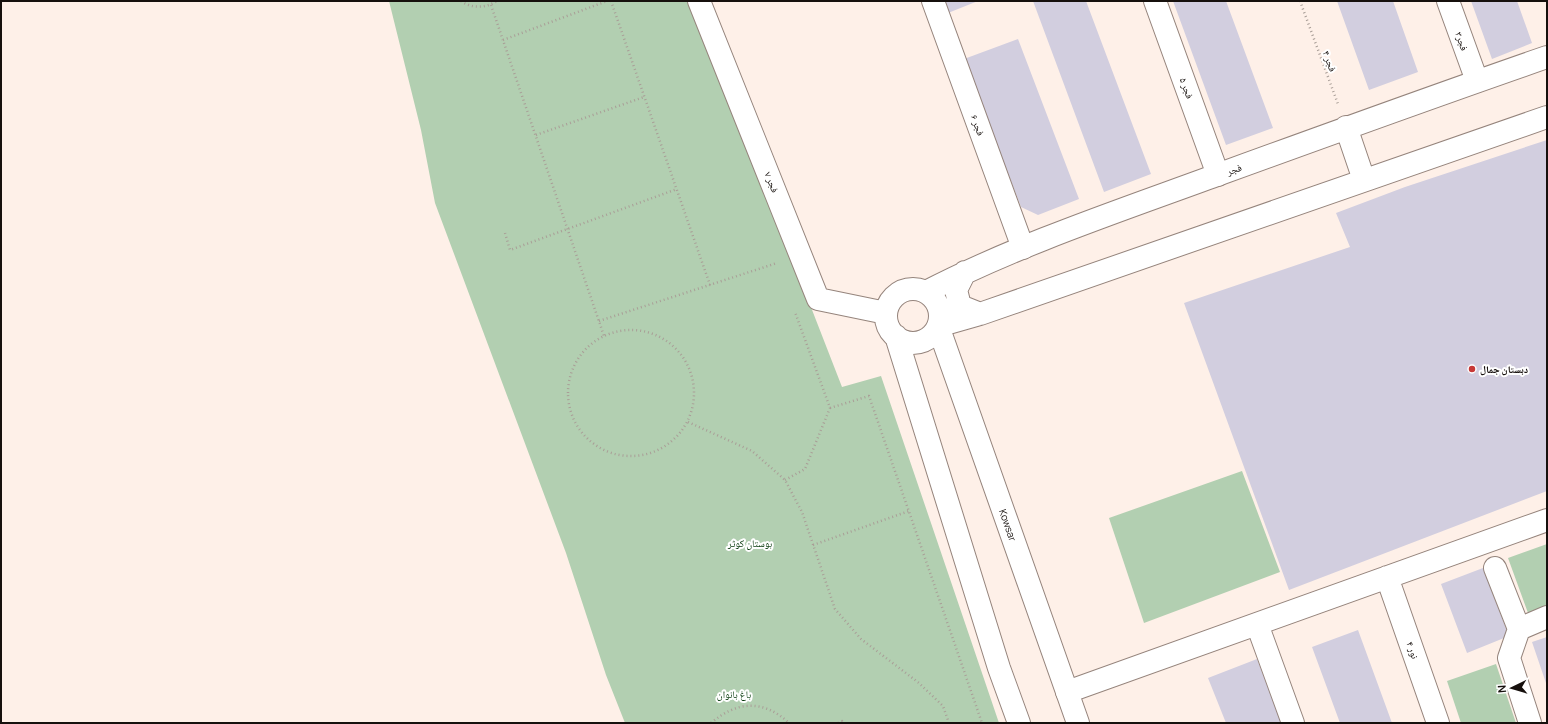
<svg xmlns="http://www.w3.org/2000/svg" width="1548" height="724" font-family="Manrope,'Noto Naskh Arabic',sans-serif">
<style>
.green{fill:#b2cfb1}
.building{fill:#d2cedf}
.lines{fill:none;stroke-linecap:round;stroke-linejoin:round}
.minor-casing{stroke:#95847c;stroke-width:24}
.tertiary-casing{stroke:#95847c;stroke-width:24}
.path{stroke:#a99e97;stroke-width:2.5;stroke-dasharray:1 3;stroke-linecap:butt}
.minor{stroke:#fff;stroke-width:22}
.tertiary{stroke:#fff;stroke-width:22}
.poi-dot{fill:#c73936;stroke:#fff;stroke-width:1.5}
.labels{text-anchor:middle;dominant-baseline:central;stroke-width:4;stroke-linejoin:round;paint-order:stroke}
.street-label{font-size:10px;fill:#16100d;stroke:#fff}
.poi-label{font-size:10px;font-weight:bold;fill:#16100d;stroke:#fff;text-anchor:start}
.park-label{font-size:10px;fill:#033608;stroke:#fff}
</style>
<rect width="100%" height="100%" fill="#fef0e8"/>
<!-- green -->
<path class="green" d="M 389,1 L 692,1 L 842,387 L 881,376 L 999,723 L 625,723 L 606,675 L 566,553 L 435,203 L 421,130 Z
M 1242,471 L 1280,572 L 1144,623 L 1109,518 Z
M 1547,544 L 1547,606 L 1528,613 L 1508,558 Z
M 1496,664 L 1516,723 L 1461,723 L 1447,681 Z"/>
<!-- building -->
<path class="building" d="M 944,1 L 978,1 L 948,13 Z
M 1033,1 L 1086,1 L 1151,174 L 1104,192 Z
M 1173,1 L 1226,1 L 1273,128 L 1226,145 Z
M 1337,1 L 1393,1 L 1418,72 L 1369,90 Z
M 1471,1 L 1517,1 L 1532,43 L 1492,59 Z
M 1018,39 L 1079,199 L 1038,215 L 1021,207 L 964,59 Z
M 1547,140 L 1547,491 L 1289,590 L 1184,303 L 1350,247 L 1336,213 L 1405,187 Z
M 1483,568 L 1509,636 L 1467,653 L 1441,584 Z
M 1358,630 L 1392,723 L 1340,723 L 1312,647 Z
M 1547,637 L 1547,686 L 1532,642 Z
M 1257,659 L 1282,723 L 1226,723 L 1208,678 Z"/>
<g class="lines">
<defs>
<path id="minor" d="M 699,1 L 818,299 L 886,313
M 933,1 L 1023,248
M 1155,1 L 1218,175
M 1448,1 L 1477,81
M 1495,568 L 1519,629 L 1547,617
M 1387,577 L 1438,723
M 1257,624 L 1293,723
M 1519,629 L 1509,658 L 1530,723
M 1067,692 L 1547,520"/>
<path id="tertiary" d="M 1346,127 L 1364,180
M 965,272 L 956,290 L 960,306 L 980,314
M886 316a27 27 0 1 1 54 0a27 27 0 1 1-54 0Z
M 926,292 C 1019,244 1119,211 1217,175 C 1327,135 1437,95 1547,57
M 896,336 L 999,668 L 1019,723
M 1078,723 L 938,326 L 980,314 L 1547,117"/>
</defs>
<!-- minor casing -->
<use href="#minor" class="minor-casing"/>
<!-- tertiary casing -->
<use href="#tertiary" class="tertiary-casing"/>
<!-- path -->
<path class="path" d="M 461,1 C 472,9 486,8 497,1
M 611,1 L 710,285
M 1300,1 L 1338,104
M 491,5 L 604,336
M 503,40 L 607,1
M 536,135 L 644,97
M 505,233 L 510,250 L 677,189
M 599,321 L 777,263
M568 393a63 63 0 1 1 126 0a63 63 0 1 1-126 0Z
M 830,408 L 869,396 L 982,723
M 688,422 L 752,451 L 785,480 L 802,512 L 835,609 L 861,639 L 919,683 L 943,706 L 949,723
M 785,480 L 805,469 L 830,408 L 795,312
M 813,545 L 909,511
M 711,723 C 737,701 763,699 789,723
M 838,723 L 842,721 L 843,723"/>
<!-- minor -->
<use href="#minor" class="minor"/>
<!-- tertiary -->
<use href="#tertiary" class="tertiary"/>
</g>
<!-- markers -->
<circle class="poi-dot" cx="1472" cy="369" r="4"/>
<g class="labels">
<!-- street labels -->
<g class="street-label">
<text transform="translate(1462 41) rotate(70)">فجر۳</text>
<text transform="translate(1330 61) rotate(70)">فجر ۴</text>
<text transform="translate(1187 88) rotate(70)">فجر ۵</text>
<text transform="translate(978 125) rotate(70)">فجر ۶</text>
<text transform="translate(1234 169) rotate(-20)">فجر</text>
<text transform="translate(772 182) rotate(68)">فجر ۷</text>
<text transform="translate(1008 525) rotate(71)">Kowsar</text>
<text transform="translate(1413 650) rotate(71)">نور ۴</text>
</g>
<!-- poi labels -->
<g class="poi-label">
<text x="1480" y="369">دبستان جمال</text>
</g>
<!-- park labels -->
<g class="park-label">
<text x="750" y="543">بوستان کوثر</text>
<text x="734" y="694">باغ بانوان</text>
</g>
</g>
<!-- border -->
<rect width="1548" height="724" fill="none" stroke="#16100d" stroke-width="4"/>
<!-- north arrow -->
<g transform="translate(1512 688) rotate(265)" stroke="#ffffff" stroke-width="3" paint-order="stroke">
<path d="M0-3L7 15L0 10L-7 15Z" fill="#16100d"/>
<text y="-6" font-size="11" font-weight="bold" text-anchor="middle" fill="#16100d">N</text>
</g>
</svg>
